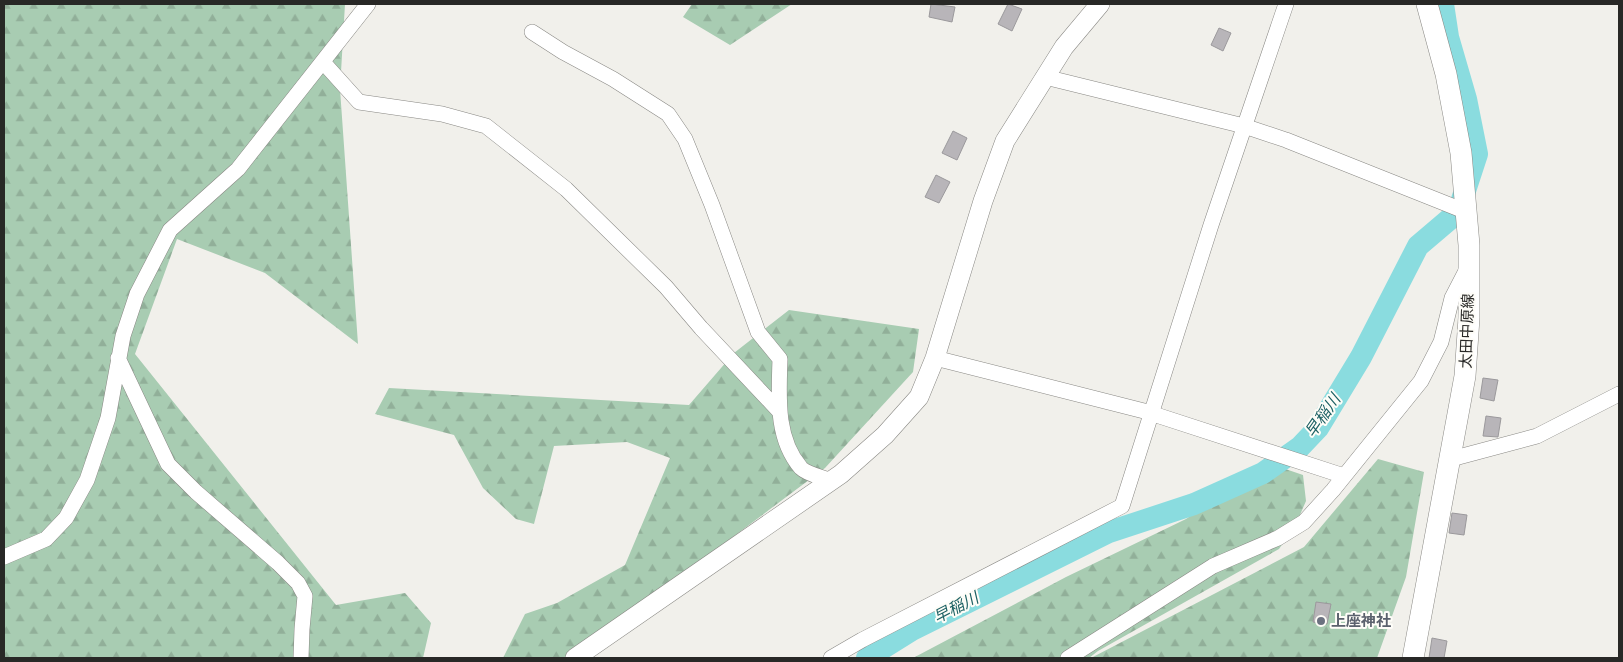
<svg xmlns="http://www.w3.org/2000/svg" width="1623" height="662" font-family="Signika,'Noto Sans JP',sans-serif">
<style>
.forest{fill:url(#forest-firs)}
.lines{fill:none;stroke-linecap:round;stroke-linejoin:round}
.river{stroke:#8adcdf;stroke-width:22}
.building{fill:#b8b5b9;stroke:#9b999c}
.minor-casing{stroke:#898884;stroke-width:16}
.tertiary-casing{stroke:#898884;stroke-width:20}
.secondary-casing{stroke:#898884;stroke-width:22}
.minor{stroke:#fff;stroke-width:15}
.tertiary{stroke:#fff;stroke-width:19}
.secondary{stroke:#fff;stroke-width:21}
.worship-dot{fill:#6b7280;stroke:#fefdf8;stroke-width:2}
.labels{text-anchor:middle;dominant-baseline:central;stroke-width:4;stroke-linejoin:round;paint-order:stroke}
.street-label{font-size:15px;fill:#282826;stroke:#fefdf8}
.worship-label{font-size:15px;font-weight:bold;fill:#5b616d;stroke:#fefdf8;text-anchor:start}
.water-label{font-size:16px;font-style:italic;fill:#1d6164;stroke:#fefdf8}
</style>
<defs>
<pattern id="forest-firs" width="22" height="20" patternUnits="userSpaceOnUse" patternTransform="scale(1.25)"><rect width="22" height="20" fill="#a8ccb2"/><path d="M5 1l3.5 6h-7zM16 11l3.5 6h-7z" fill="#91af99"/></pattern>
</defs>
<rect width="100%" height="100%" fill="#f1f0eb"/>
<!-- forest -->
<path class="forest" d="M 4,4 L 345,4 L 340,89 L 358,344 L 265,273 L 177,239 L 135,354 L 336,605 L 405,593 L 431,623 L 423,658 L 4,658 Z
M 692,4 L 792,4 L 730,45 L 683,17 Z
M 789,310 L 919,329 L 913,372 L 825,468 L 571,658 L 503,658 L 525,614 L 557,603 L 625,565 L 670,458 L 627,442 L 554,446 L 534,524 L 516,519 L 483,488 L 454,435 L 375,414 L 389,388 L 689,405 L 734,353 Z
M 1378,459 L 1424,472 L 1406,577 L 1377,658 L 1091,658 L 1304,547 Z
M 1268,463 L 1303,475 L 1306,501 L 1296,524 L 1279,549 L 1098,651 L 1089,658 L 913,658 L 1066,577 L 1186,519 Z"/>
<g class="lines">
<!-- river -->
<path class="river" d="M 867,658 L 912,630 L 1109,532 L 1194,504 L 1263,473 L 1300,447 L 1318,428 L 1361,357 L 1418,246 L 1458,212 L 1477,154 L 1466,99 L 1448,37 L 1443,4"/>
</g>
<!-- building -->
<path class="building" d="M 931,4 L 955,7 L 952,22 L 929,17 Z
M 1008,4 L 1022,9 L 1012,31 L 998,24 Z
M 1219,28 L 1231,33 L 1223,51 L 1211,45 Z
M 953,131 L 967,138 L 957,160 L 942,153 Z
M 936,175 L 950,182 L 939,203 L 925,197 Z
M 1483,378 L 1498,380 L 1494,401 L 1480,398 Z
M 1486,416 L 1501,418 L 1498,437 L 1483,436 Z
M 1452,513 L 1467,515 L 1464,535 L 1449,533 Z
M 1316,602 L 1331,604 L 1327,624 L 1313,622 Z
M 1432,638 L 1447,641 L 1444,658 L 1429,658 Z"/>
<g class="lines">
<defs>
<path id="minor" d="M 532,32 L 563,52 L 613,79 L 668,114 L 685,139 L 712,205 L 758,332 L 780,359 C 779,395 775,438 801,468 C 807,474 821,477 829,480
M 323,62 L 359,102 L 442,114 L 486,126 L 566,189 L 666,287 L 701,328 L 780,412
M 1045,77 L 1244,126 L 1286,140 L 1467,212
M 118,358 L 168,464 L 196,492 L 278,563 L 298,583 L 305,596 L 302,629 L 301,658
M 935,358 L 1144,411 L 1344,476
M 1451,459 L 1537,436 L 1619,394
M 4,557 L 46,539 L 66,518 L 87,480 L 108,418 L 123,336 L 137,294 L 170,230 L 238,169 L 368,4
M 831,658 L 862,640 L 1122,506 L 1211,225 L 1286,4
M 1068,658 L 1213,566 L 1278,538 L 1304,522 L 1333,490 L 1421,381 L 1441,342 L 1452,298 L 1467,269"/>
<path id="tertiary" d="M 575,658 L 841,474 L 885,435 L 919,397 L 935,358 L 983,201 L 1005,141 L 1064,47 L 1100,4"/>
<path id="secondary" d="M 1413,658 L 1465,376 L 1469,318 L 1469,245 L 1461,153 L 1446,74 L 1427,4"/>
</defs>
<!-- minor casing -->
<use href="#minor" class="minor-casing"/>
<!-- tertiary casing -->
<use href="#tertiary" class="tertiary-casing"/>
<!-- secondary casing -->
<use href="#secondary" class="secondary-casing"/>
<!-- minor -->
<use href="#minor" class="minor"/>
<!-- tertiary -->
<use href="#tertiary" class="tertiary"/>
<!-- secondary -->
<use href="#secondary" class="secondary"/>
</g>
<!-- markers -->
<circle class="worship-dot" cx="1321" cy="621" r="5"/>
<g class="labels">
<!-- street labels -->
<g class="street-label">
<text transform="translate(1467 331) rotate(-88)">太田中原線</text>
</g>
<!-- worship labels -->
<g class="worship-label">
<text x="1331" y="621">上座神社</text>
</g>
<!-- water labels -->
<g class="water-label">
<text transform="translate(1323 416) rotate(-55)">早稲川</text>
<text transform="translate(956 608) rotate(-27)">早稲川</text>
</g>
</g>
<!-- border -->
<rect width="1623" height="662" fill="none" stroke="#282826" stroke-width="10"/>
</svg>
